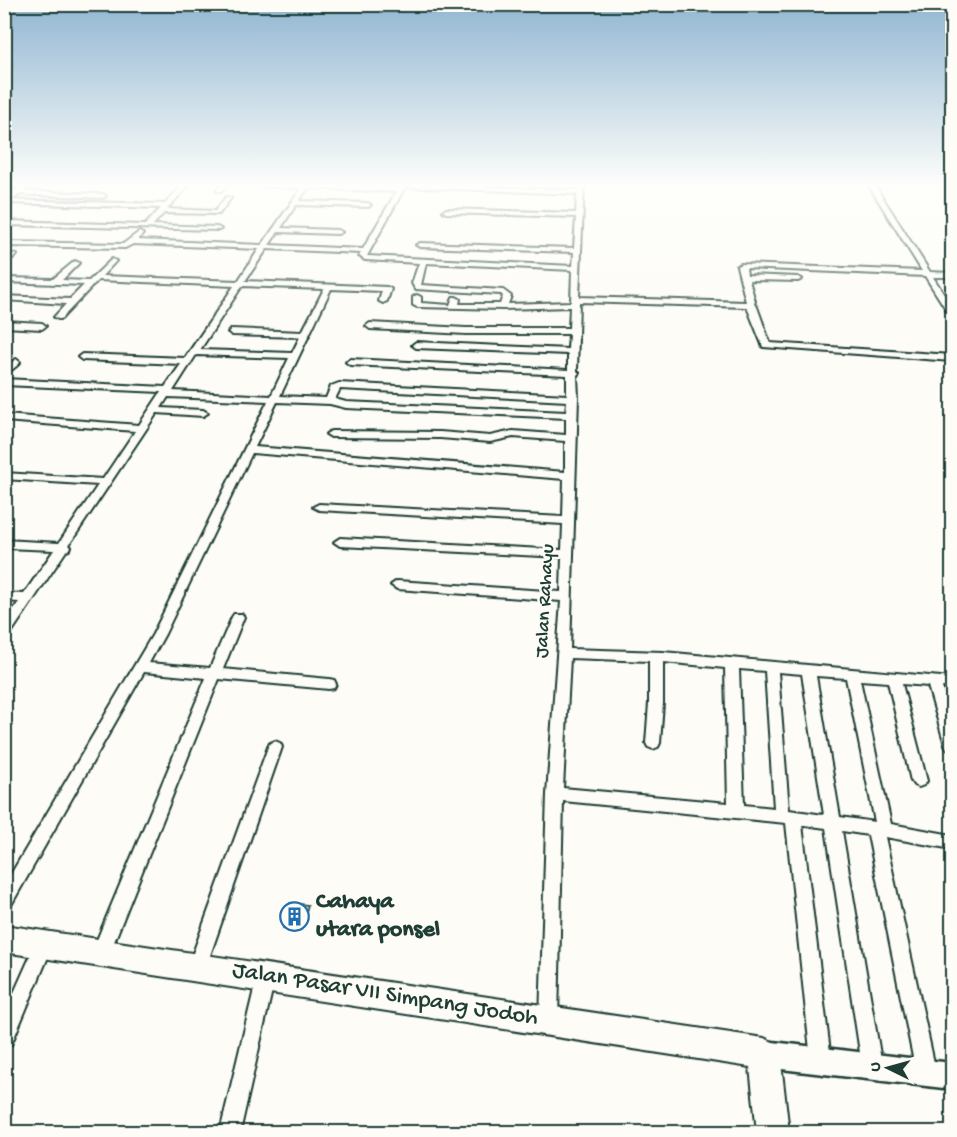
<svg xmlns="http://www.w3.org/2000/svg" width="957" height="1137" font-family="'Gochi Hand',sans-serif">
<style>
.building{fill:#c6cdc7;stroke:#1f3d34;stroke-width:1.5}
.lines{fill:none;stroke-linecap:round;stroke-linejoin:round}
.street-casing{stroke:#1f3d34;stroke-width:4}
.secondary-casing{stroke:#1f3d34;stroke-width:5}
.primary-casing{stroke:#1f3d34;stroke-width:4}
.street{fill:#fdfcf7;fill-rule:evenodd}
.secondary{fill:#fdfcf7;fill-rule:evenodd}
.primary{fill:#fdfcf7;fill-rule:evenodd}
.labels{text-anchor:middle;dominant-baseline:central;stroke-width:5;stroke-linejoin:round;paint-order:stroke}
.street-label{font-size:20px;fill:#1f3d34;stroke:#fdfcf7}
.near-poi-label{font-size:24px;font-weight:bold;fill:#1f3d34;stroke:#fdfcf7;text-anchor:start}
.near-street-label{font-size:24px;fill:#1f3d34;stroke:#fdfcf7}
</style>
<rect width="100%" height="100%" fill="#fdfcf7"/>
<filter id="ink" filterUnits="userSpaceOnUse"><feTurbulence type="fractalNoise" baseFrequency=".0167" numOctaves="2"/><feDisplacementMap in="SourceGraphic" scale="12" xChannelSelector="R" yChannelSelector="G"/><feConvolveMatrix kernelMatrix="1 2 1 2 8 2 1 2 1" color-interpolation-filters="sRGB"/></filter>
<g filter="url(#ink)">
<!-- building -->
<path class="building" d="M 290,903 L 308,905 L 301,930 L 283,928 Z"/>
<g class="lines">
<defs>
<path id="street" d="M 183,184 L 190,184 L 167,209 L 215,211 L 226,197 L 231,198 L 219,214 L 164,213 L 153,225 L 217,227 L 221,229 L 219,230 L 4,225 L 4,221 L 145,225 L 161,208 L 7,203 L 4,200 L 165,204 Z
M 223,184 L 231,184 L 221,191 L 217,191 L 217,189 Z
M 244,184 L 310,184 L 399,188 L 400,184 L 577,190 L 578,184 L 584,184 L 579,297 L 746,302 L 737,266 L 741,264 L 922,271 L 868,184 L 874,184 L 930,272 L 952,273 L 952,277 L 933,277 L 952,306 L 952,314 L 949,314 L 925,276 L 746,268 L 747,275 L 798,277 L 802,279 L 798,281 L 749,280 L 755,301 L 754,304 L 757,307 L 770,343 L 952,355 L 952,361 L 763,347 L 747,307 L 579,302 L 577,371 L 579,373 L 577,375 L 578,398 L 570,649 L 663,652 L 952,678 L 952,688 L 942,687 L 952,723 L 952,751 L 947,749 L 945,745 L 928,686 L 902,684 L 927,781 L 924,785 L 919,787 L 914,785 L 911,781 L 888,682 L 860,680 L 891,824 L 952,835 L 952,849 L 885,837 L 936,1072 L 933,1079 L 926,1082 L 919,1079 L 916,1072 L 868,835 L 842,831 L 882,1066 L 879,1073 L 872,1076 L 865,1073 L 862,1066 L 826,828 L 804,825 L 802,825 L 831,1060 L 828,1067 L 821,1070 L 814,1067 L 811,1060 L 786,823 L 563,801 L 558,1020 L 556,1027 L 549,1029 L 542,1027 L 540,1020 L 547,794 L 561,601 L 397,589 L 391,585 L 397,581 L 561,592 L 562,557 L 340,546 L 334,542 L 340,538 L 562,550 L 563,524 L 319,510 L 313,507 L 319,504 L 563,517 L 564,479 L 252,453 L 165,634 L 149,663 L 210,668 L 232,617 L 234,614 L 242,614 L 244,617 L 223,669 L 329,679 L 334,680 L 336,684 L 334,688 L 329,689 L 219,679 L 110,952 L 107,958 L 101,960 L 95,958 L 92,952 L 206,678 L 144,672 L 10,907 L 4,910 L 4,886 L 153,634 L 268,401 L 168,397 L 161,408 L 203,410 L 208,413 L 203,416 L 157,413 L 69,545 L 71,547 L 69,550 L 66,551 L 9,636 L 4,637 L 4,622 L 19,602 L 4,601 L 4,593 L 24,594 L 54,550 L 4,548 L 4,540 L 59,543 L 98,485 L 4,479 L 4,473 L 103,479 L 135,431 L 4,421 L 4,415 L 139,425 L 161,392 L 4,385 L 4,379 L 165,387 L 181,364 L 82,360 L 78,357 L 82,354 L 185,358 L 234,286 L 98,280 L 61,319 L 58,319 L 54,317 L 66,304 L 4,300 L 4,296 L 70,299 L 84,285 L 4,282 L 4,278 L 53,279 L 75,261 L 79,263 L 62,280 L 89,281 L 112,259 L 116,261 L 102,276 L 238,281 L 259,249 L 133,244 L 125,248 L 4,246 L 4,242 L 123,244 L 139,232 L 143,234 L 138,240 L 262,245 L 301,189 ZM 405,187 L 577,194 L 576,213 L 446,209 L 443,211 L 446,213 L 576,217 L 574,248 L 420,243 L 416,245 L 420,247 L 574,252 L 573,266 L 367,256 ZM 308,188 L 396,192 L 363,249 L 269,245 L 278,232 L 338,234 L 342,232 L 338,230 L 281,228 L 296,205 L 368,207 L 371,205 L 368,203 L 299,201 ZM 267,249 L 361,253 L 359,256 L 365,260 L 419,263 L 412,283 L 415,289 L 501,294 L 503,296 L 500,304 L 459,304 L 460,299 L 456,297 L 453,297 L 450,305 L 421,303 L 421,297 L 417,295 L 413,297 L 413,305 L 417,307 L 503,309 L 570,307 L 569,328 L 466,328 L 370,323 L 366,326 L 370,329 L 466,334 L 569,334 L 568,349 L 416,342 L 412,345 L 416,348 L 568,354 L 568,370 L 350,359 L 346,362 L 350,365 L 567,375 L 567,395 L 339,383 L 331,386 L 326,398 L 280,396 L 331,289 L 382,291 L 379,301 L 383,303 L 387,301 L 391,289 L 387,287 L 245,281 ZM 426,263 L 572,270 L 571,302 L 508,304 L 511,296 L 503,290 L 421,285 ZM 242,286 L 324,289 L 302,332 L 232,329 L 228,332 L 232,335 L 300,337 L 292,353 L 200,350 ZM 196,355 L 289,358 L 271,396 L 173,391 ZM 340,389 L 567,401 L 566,412 L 346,402 L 335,399 ZM 277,402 L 330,404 L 346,408 L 566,418 L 566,435 L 513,431 L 490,436 L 440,432 L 331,431 L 326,434 L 331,437 L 440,438 L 490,442 L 513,437 L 565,441 L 565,472 L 255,447 ZM 570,658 L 649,661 L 649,703 L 646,743 L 648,747 L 653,749 L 658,747 L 660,743 L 663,703 L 663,662 L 725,668 L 728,803 L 563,788 ZM 739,669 L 765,671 L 774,808 L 744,805 ZM 778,672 L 802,674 L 824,815 L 789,810 ZM 816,676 L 846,678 L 875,822 L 840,817 Z
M 17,191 L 103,194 L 106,196 L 103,198 L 15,194 L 14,193 Z
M 10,253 L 17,255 L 4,264 L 4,258 Z
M 4,321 L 42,323 L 46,326 L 42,329 L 4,327 Z
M 16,359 L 20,362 L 19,364 L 4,376 L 4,368 Z
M 275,741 L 280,743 L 282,747 L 206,967 L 203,973 L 197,976 L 191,973 L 188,967 L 268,747 L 270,743 Z
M 44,937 L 50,939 L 53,945 L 11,1045 L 4,1047 L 4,1015 L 38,939 Z
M 266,968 L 272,971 L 275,977 L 240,1132 L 220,1132 L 257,977 L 260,971 Z"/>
<path id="secondary" d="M 23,184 L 33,184 L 4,206 L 4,198 Z
M 764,1041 L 952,1063 L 952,1089 L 764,1067 L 755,1063 L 751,1054 L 755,1045 Z"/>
<path id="primary" d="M 4,925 L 764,1038 L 775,1043 L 780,1054 L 789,1132 L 757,1132 L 750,1067 L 4,952 Z"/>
</defs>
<!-- street casing -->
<use href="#street" class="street-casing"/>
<!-- secondary casing -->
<use href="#secondary" class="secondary-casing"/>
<!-- primary casing -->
<use href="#primary" class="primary-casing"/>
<!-- street -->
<use href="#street" class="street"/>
<!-- secondary -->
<use href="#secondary" class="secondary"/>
<!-- primary -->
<use href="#primary" class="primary"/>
</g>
</g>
<!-- sky -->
<linearGradient id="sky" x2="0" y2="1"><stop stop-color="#91b6d2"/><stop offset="0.54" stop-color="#fefefb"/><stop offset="1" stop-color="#fefefb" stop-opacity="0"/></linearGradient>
<rect width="957" height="343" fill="url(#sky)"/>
<!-- icons -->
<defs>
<symbol id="building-ring" viewBox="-11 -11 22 22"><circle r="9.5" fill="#fdfcf7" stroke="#1f6fb2" stroke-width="1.5"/><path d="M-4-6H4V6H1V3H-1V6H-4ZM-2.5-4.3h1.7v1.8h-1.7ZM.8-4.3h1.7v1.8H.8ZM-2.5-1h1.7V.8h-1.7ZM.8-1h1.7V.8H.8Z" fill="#1f6fb2"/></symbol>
</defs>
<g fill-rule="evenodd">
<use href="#building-ring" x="278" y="900" width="33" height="33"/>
</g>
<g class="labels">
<!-- street labels -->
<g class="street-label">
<text transform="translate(546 601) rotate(-87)">Jalan Rahayu</text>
</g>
<!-- near-poi labels -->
<g class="near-poi-label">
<text x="316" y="902">Cahaya<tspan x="316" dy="28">utara ponsel</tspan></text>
</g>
<!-- near-street labels -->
<g class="near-street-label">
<text transform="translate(385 995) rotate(9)">Jalan Pasar VII Simpang Jodoh</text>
</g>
</g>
<!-- margin -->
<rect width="957" height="1137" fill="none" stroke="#fdfcf7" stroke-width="24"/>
<rect x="12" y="12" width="933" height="1113" fill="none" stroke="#1f3d34" stroke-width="2" filter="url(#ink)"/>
<!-- north arrow -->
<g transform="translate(888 1068) rotate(275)" stroke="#fdfcf7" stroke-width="4.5" paint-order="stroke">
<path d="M0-4.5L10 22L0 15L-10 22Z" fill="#1f3d34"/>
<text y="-9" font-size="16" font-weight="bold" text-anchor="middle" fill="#1f3d34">U</text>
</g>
</svg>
